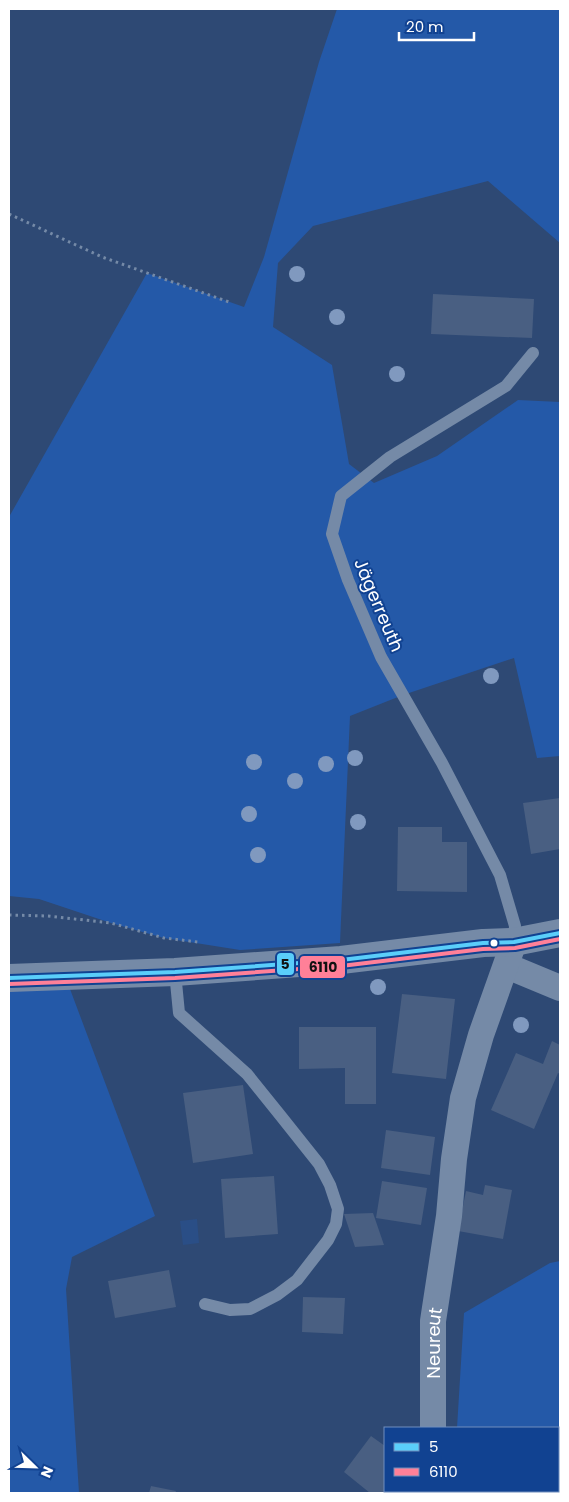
<svg xmlns="http://www.w3.org/2000/svg" width="569" height="1502" font-family="Poppins,sans-serif">
<style>
.green{fill:#2459a8}
.water{fill:#2a4e86}
.building{fill:#495f82}
.lines{fill:none;stroke-linecap:round;stroke-linejoin:round}
.path{stroke:#758aa7;stroke-width:3;stroke-dasharray:2.5 4;stroke-linecap:butt}
.service{stroke:#758aa7;stroke-width:12}
.minor{stroke:#758aa7;stroke-width:26}
.tertiary{stroke:#758aa7;stroke-width:28}
.bus-1-casing{stroke:#114291;stroke-width:8}
.bus-2-casing{stroke:#114291;stroke-width:8}
.bus-1{stroke:#5acefa;stroke-width:4}
.bus-2{stroke:#ff8098;stroke-width:4}
.tree{fill:#8099bf}
.bus-dot{fill:#fff;stroke:#114291;stroke-width:2}
.labels{text-anchor:middle;dominant-baseline:central;stroke-width:4;stroke-linejoin:round;paint-order:stroke}
.street-label{font-size:18px;fill:#fff;stroke:#114291}
.line-badge{stroke:#114291;stroke-width:2}
.pale-badge-label{font-size:14px;text-anchor:middle;font-weight:bold;fill:#111}
</style>
<rect width="100%" height="100%" fill="#2e4974"/>
<!-- green -->
<path class="green" d="M 337,9 L 560,9 L 560,243 L 488,181 L 313,226 L 278,263 L 273,327 L 332,365 L 349,464 L 374,483 L 437,456 L 518,400 L 560,402 L 560,756 L 537,758 L 514,658 L 403,695 L 350,716 L 340,943 L 240,950 L 164,938 L 111,923 L 39,899 L 9,896 L 9,517 L 147,273 L 244,307 L 264,257 L 319,62 Z
M 9,978 L 70,989 L 155,1216 L 72,1257 L 66,1289 L 79,1493 L 9,1493 Z
M 560,1261 L 560,1493 L 468,1493 L 467,1491 L 558,1491 L 558,1428 L 457,1428 L 464,1313 L 550,1263 Z"/>
<!-- water -->
<path class="water" d="M 197,1219 L 199,1243 L 183,1245 L 180,1221 Z"/>
<!-- building -->
<path class="building" d="M 433,294 L 534,299 L 532,338 L 431,334 Z
M 560,798 L 560,849 L 531,854 L 523,803 Z
M 398,827 L 442,827 L 442,842 L 467,842 L 467,892 L 397,891 Z
M 402,994 L 455,999 L 446,1079 L 392,1073 Z
M 299,1027 L 376,1027 L 376,1104 L 345,1104 L 345,1068 L 299,1069 Z
M 552,1041 L 560,1045 L 560,1074 L 558,1073 L 534,1129 L 491,1110 L 516,1053 L 543,1064 Z
M 243,1085 L 253,1154 L 193,1163 L 183,1093 Z
M 386,1130 L 435,1137 L 430,1175 L 381,1168 Z
M 274,1176 L 278,1234 L 225,1238 L 221,1179 Z
M 382,1181 L 427,1188 L 421,1225 L 376,1218 Z
M 485,1185 L 512,1190 L 503,1239 L 458,1231 L 466,1191 L 483,1195 Z
M 373,1213 L 384,1245 L 355,1247 L 344,1214 Z
M 169,1270 L 176,1307 L 115,1318 L 108,1281 Z
M 303,1297 L 345,1298 L 343,1334 L 302,1332 Z
M 371,1436 L 385,1446 L 385,1491 L 427,1491 L 428,1493 L 370,1493 L 344,1472 Z
M 151,1486 L 176,1491 L 175,1493 L 149,1493 Z"/>
<g class="lines">
<!-- path -->
<path class="path" d="M 9,214 L 102,257 L 229,302
M 9,915 L 48,916 L 111,923 L 164,938 L 198,942"/>
<!-- service -->
<path class="service" d="M 514,942 L 515,926 L 500,875 L 442,763 L 381,657 L 348,580 L 332,534 L 341,496 L 390,457 L 506,386 L 533,353
M 175,972 L 179,1013 L 247,1074 L 280,1115 L 319,1164 L 330,1185 L 338,1209 L 336,1224 L 328,1240 L 297,1280 L 277,1295 L 250,1309 L 230,1310 L 205,1304"/>
<!-- minor -->
<g class="minor">
<path d="M 507,966 L 560,988"/>
<path id="s1" d="M 433,1428 L 433,1321 L 449,1216 L 454,1159 L 463,1098 L 481,1035 L 514,942"/>
<path d="M 443,1491 L 444,1493"/>
</g>
<!-- tertiary -->
<path class="tertiary" d="M 9,978 L 175,972 L 341,960 L 483,943 L 514,942 L 560,933"/>
<defs>
<path id="bus-1" d="M 9,978 L 175,972 L 341,960 L 483,943 L 514,942 L 560,933"/>
<path id="bus-2" d="M 9,984 L 175,978 L 341,966 L 483,949 L 515,948 L 560,939"/>
</defs>
<!-- bus-1 casing -->
<use href="#bus-1" class="bus-1-casing"/>
<!-- bus-2 casing -->
<use href="#bus-2" class="bus-2-casing"/>
<!-- bus-1 -->
<use href="#bus-1" class="bus-1"/>
<!-- bus-2 -->
<use href="#bus-2" class="bus-2"/>
</g>
<!-- trees -->
<g class="tree">
<circle cx="297" cy="274" r="8"/>
<circle cx="337" cy="317" r="8"/>
<circle cx="397" cy="374" r="8"/>
<circle cx="491" cy="676" r="8"/>
<circle cx="355" cy="758" r="8"/>
<circle cx="254" cy="762" r="8"/>
<circle cx="326" cy="764" r="8"/>
<circle cx="295" cy="781" r="8"/>
<circle cx="249" cy="814" r="8"/>
<circle cx="358" cy="822" r="8"/>
<circle cx="258" cy="855" r="8"/>
<circle cx="378" cy="987" r="8"/>
<circle cx="521" cy="1025" r="8"/>
</g>
<!-- markers -->
<circle class="bus-dot" cx="494" cy="943" r="4.5"/>
<g class="labels">
<!-- street labels -->
<g class="street-label">
<text transform="translate(379 605) rotate(67)">Jägerreuth</text>
<text stroke="none"><textPath href="#s1" startOffset="85">Neureut</textPath></text>
</g>
</g>
<g class="line-badge">
<rect x="276" y="952" width="19" height="24" rx="5" fill="#5acefa"/>
<rect x="299" y="955" width="47" height="24" rx="5" fill="#ff8098"/>
</g>
<g class="pale-badge-label">
<text x="285" y="969">5</text>
<text x="323" y="972">6110</text>
</g>
<!-- border -->
<rect width="569" height="1502" fill="none" stroke="#ffffff" stroke-width="20"/>
<!-- legend -->
<rect x="384" y="1427" width="175" height="65" fill="#114291" stroke="#708ebd"/>
<rect x="394" y="1443" width="25" height="8" fill="#5acefa" stroke="#708ebd"/>
<text x="429" y="1452" font-size="15" fill="#ffffff">5</text>
<rect x="394" y="1468" width="25" height="8" fill="#ff8098" stroke="#708ebd"/>
<text x="429" y="1477" font-size="15" fill="#ffffff">6110</text>
<!-- north arrow -->
<g transform="translate(35 1467) rotate(113)" stroke="#114291" stroke-width="4" paint-order="stroke">
<path d="M0-4L9 19L0 12L-9 19Z" fill="#ffffff"/>
<text y="-8" font-size="14" font-weight="bold" text-anchor="middle" fill="#ffffff">N</text>
</g>
<!-- scale -->
<path d="M399 32v8h75v-8" fill="none" stroke="#ffffff" stroke-width="2.5"/>
<text x="406" y="32" font-size="15" fill="#ffffff" stroke="#114291" stroke-width="4" paint-order="stroke">20 m</text>
</svg>
